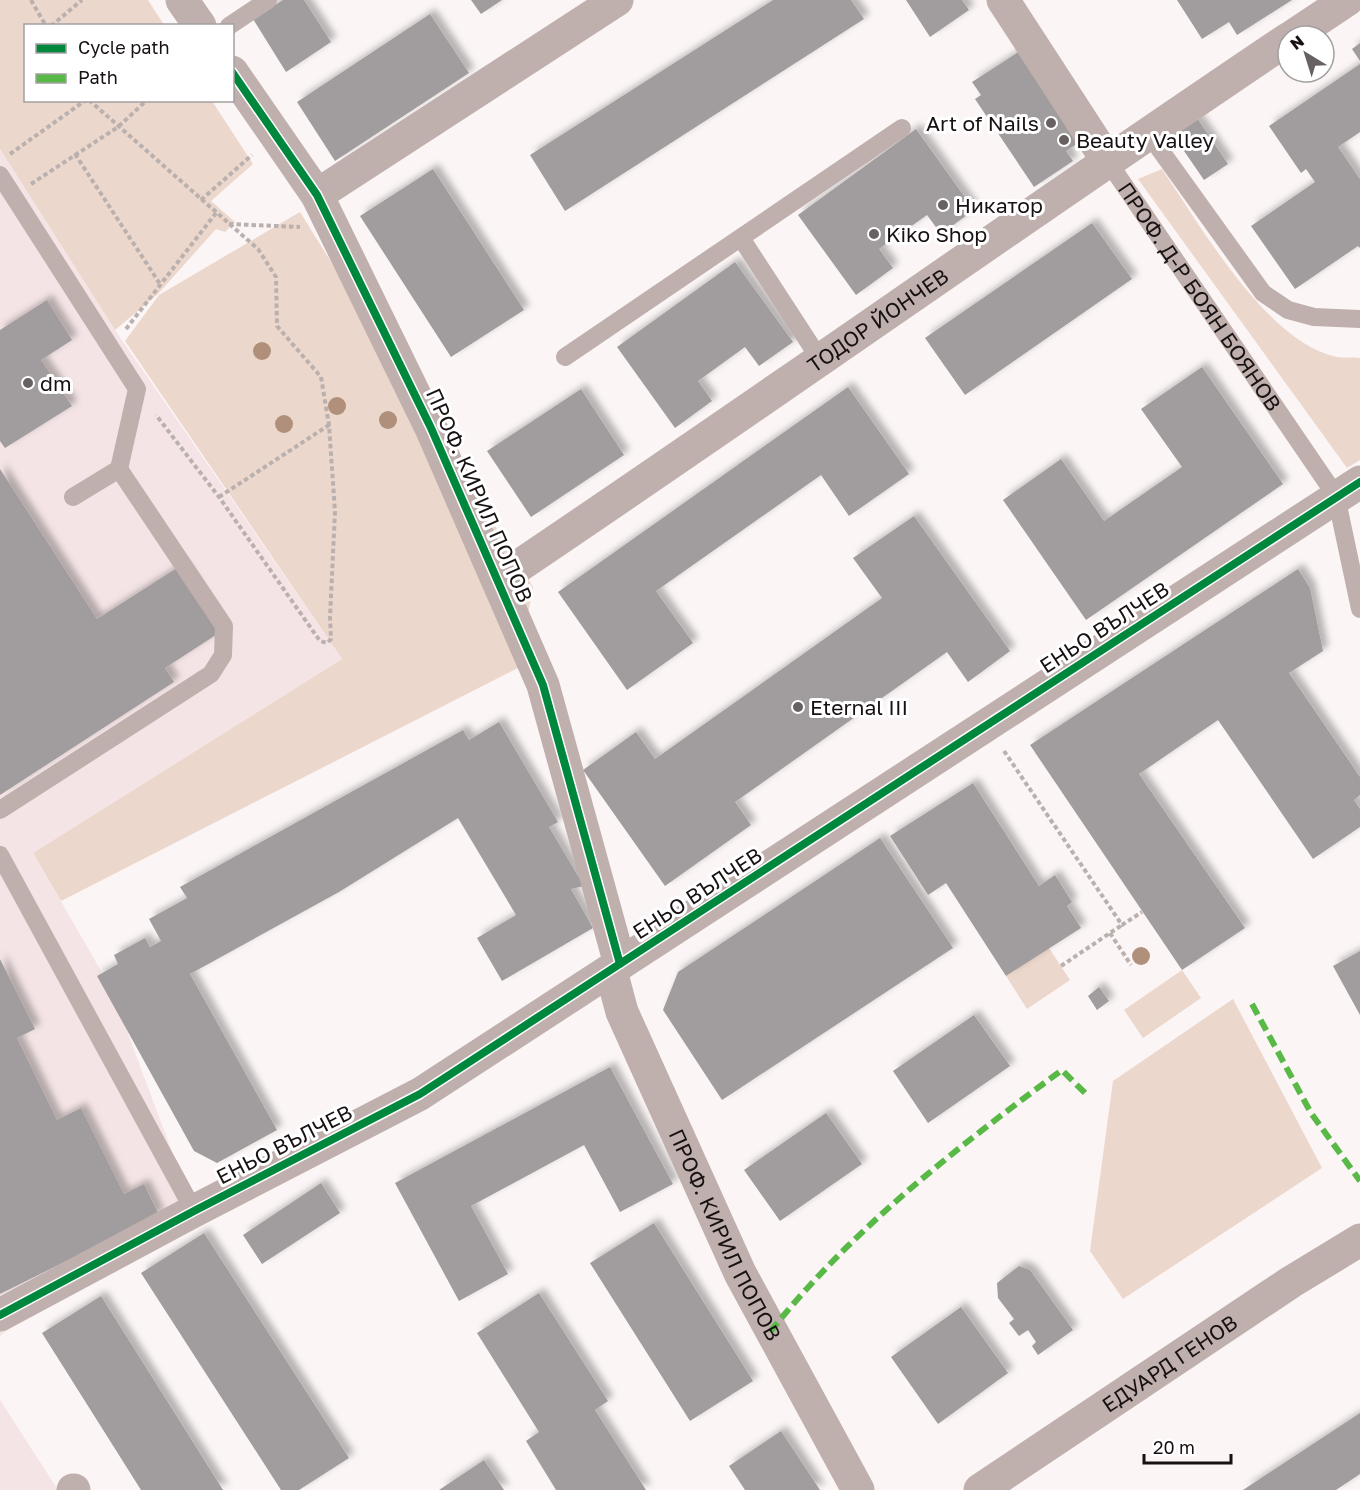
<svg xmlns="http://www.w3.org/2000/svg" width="1360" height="1490" font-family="'Golos Text',sans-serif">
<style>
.built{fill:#f4e4e5}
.green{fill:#ecd7cc}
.building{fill:#a19c9d;filter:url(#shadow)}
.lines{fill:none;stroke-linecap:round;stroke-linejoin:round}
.path{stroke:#bab1af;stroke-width:4;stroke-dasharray:4.5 3;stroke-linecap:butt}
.service{stroke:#bfb0ae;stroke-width:18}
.minor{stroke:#bfb0ae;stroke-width:33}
.quiet{stroke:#58b947;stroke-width:6;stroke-dasharray:12 6;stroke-linecap:butt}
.cycleway-casing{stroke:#fff;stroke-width:11}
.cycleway{stroke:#00873e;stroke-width:8}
.tree{fill:#b0907a}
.poi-dot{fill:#676161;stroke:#fff;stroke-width:2}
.labels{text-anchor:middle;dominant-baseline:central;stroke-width:6;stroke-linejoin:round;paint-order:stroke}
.poi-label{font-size:21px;fill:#181112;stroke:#fff;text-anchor:start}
.street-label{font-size:21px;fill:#181112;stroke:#fff}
</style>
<defs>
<filter id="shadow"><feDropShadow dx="5.5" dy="-5.5" stdDeviation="3" flood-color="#0004"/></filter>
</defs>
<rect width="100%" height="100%" fill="#fbf5f5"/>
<!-- built -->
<path class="built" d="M 0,149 L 115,330 L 342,659 L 33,853 L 111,988 L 194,1211 L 93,1265 L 0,1336 Z
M 0,1400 L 58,1490 L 0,1490 Z"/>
<!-- green -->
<path class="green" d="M 0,0 L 148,0 L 164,25 L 26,26 L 26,100 L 212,101 L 253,164 L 211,201 L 235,222 L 225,232 L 216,229 L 158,294 L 115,330 L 0,149 Z
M 1162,169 C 1200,225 1267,343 1337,357 C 1344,358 1353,357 1360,358 L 1360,460 L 1347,468 L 1138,179 Z
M 300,212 L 533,587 L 518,668 L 61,901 L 33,853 L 342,659 L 125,341 L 159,295 Z
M 1049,948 L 1070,980 L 1027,1009 L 1006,976 Z
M 1182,970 L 1201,998 L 1143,1038 L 1124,1010 Z
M 1233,999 L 1322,1168 L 1123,1299 L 1090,1251 L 1113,1081 Z"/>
<!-- building -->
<path class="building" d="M 283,0 L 304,0 L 331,42 L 286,72 L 253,19 Z
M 471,0 L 502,0 L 481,14 Z
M 773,0 L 851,0 L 864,19 L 565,211 L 530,155 Z
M 906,0 L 962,0 L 969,10 L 930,37 Z
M 1177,0 L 1292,0 L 1237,35 L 1229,22 L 1202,39 Z
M 430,14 L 469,73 L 335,161 L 297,102 Z
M 1360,43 L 1360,61 L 1352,49 Z
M 1020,51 L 1080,142 L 1066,151 L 1073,161 L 1034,187 L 975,99 L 981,95 L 972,82 Z
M 1360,64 L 1360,132 L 1338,147 L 1360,179 L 1360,248 L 1358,246 L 1295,289 L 1251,226 L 1315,182 L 1306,169 L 1301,173 L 1269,126 Z
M 1197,118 L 1228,164 L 1204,180 L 1173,135 Z
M 916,129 L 974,210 L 941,234 L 927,215 L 879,249 L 893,268 L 856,295 L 798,215 Z
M 433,169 L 524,310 L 451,357 L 360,216 Z
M 1092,223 L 1132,279 L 965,395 L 925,338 Z
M 735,262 L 793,342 L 759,366 L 745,347 L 698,381 L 712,401 L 675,428 L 617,347 Z
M 47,300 L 72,340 L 41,360 L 72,406 L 5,448 L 0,441 L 0,330 Z
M 1202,367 L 1283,484 L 1086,620 L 1003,500 L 1061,459 L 1104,521 L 1182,467 L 1141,409 Z
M 848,387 L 909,474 L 849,516 L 821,475 L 656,591 L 693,643 L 627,690 L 558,592 Z
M 581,389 L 624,455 L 531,517 L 487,451 Z
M 0,469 L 97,619 L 180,566 L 222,631 L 165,668 L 174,682 L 0,795 Z
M 914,516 L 1010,651 L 968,682 L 947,652 L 735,802 L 751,825 L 665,886 L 583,770 L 636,732 L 655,759 L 882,598 L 853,558 Z
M 1298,569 L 1310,588 L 1323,651 L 1289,673 L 1360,777 L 1360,795 L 1354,800 L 1360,809 L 1360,827 L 1313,859 L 1218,720 L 1139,774 L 1245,928 L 1182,970 L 1030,745 Z
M 499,722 L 558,822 L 549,827 L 584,886 L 571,889 L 593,928 L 502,981 L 477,938 L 516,915 L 458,818 L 339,892 L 190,974 L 277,1130 L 217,1163 L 194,1151 L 97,976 L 118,964 L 114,955 L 145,938 L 150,947 L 161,941 L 149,919 L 187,898 L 180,887 L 463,730 L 469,740 Z
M 973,783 L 1039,886 L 1055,875 L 1072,902 L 1067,906 L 1081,928 L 1006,976 L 946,883 L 928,895 L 890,836 Z
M 880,838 L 953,948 L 722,1100 L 663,1010 L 678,972 Z
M 1360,951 L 1360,1015 L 1333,966 Z
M 0,959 L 35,1029 L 17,1038 L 57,1120 L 81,1108 L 124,1194 L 144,1184 L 159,1215 L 0,1294 Z
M 1099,987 L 1109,1001 L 1097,1010 L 1088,996 Z
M 974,1015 L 1010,1066 L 928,1123 L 893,1071 Z
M 610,1067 L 673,1184 L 620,1212 L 584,1145 L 471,1206 L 508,1274 L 459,1301 L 395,1183 Z
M 826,1113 L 862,1164 L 780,1221 L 744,1170 Z
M 321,1183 L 340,1213 L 262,1264 L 243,1235 Z
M 654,1223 L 753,1381 L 690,1421 L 590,1263 Z
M 204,1233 L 349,1458 L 299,1490 L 281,1490 L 141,1273 Z
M 1019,1266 L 1030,1270 L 1073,1330 L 1038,1355 L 1032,1346 L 1036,1342 L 1028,1330 L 1019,1336 L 1009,1323 L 1014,1319 L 998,1298 L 997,1283 Z
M 539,1293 L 608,1401 L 595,1410 L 646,1490 L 556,1490 L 526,1441 L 539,1432 L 477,1333 Z
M 101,1296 L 223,1490 L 141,1490 L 42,1333 Z
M 961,1307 L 1008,1373 L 938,1424 L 891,1357 Z
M 1360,1413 L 1360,1474 L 1336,1490 L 1243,1490 Z
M 781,1431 L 820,1490 L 745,1490 L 729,1466 Z
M 484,1460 L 504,1490 L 439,1490 Z"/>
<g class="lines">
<!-- path -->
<path class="path" d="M 31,0 L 46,26
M 51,26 L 82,0
M 89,100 L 258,249 L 276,277 L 277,326 L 321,377 L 329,425 L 335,512 L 330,617 L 331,639 L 327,643 L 320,641 L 219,497 L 156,415
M 10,154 L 86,100
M 75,154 L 160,284
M 31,184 L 118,127 L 147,100
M 201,200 L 252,155
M 229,224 L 300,227
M 126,329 L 216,213
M 219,497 L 329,425
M 1004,751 L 1122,925 L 1142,912
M 1110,933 L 1131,965
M 1061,966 L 1122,925"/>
<!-- service -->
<g class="service">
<path d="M 229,26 L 268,0"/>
<path d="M 1148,133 L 1263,293 L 1288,310 L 1314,317 L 1360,319"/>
<path id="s1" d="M 1107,160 L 1336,496 L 1360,609"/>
<path d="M 0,175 L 137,389 L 119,469 L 73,497"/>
<path d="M 741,238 L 821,361"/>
<path d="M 565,357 L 902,128"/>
<path d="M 0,810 L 211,674 L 223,655 L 224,626 L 119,469"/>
<path d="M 0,855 L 194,1211"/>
</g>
<!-- minor -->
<g class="minor">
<path d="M 182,0 L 200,26"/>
<path d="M 1003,0 L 1107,160"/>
<path d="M 1293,36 L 1347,0"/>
<path d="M 232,72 L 317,195 L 431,428 L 543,685 L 620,964"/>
<path d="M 317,195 L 617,0"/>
<path id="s2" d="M 498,580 C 763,402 1023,217 1288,39"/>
<path id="s3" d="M 611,971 L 622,1012 L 740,1273 L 858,1490"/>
<path d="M 0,1315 L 194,1211 L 420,1094 L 1360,482"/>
<path d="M 73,1490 L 74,1490"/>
<path id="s4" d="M 980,1490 L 1291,1282 L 1360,1240"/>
</g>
<!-- quiet -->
<path class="quiet" d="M 1252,1004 L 1311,1113 L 1360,1181
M 770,1332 C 852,1229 956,1148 1062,1070 L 1089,1097"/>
<defs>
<path id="cycleway" d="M 232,72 L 317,195 L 431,428 L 543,685 L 620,964
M 0,1315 L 194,1211 L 420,1094 L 1360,482"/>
</defs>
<!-- cycleway casing -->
<use href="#cycleway" class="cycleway-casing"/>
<!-- cycleway -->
<use href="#cycleway" class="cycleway"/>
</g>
<!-- trees -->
<g class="tree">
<circle cx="262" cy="351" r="9"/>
<circle cx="337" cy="406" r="9"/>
<circle cx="388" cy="420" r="9"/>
<circle cx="284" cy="424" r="9"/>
<circle cx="1141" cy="956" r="9"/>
</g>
<!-- markers -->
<g class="poi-dot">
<circle cx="1051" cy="123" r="6"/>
<circle cx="1064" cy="140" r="6"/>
<circle cx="943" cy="205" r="6"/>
<circle cx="874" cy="234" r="6"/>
<circle cx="28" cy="383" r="6"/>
<circle cx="798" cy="707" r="6"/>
</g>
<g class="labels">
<!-- poi labels -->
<g class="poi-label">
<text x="1039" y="123" text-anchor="end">Art of Nails</text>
<text x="1076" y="140">Beauty Valley</text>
<text x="955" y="205">Никатор</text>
<text x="886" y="234">Kiko Shop</text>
<text x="40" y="383">dm</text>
<text x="810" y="707">Eternal III</text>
</g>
<!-- street labels -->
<g class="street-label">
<text stroke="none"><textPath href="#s1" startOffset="165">ПРОФ. Д-Р БОЯН БОЯНОВ</textPath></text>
<text stroke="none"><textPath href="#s2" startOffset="460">ТОДОР ЙОНЧЕВ</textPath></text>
<text transform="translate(480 495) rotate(66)">ПРОФ. КИРИЛ ПОПОВ</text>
<text transform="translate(1104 627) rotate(-33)">ЕНЬО ВЪЛЧЕВ</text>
<text transform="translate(697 893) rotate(-33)">ЕНЬО ВЪЛЧЕВ</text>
<text transform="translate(284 1144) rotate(-27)">ЕНЬО ВЪЛЧЕВ</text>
<text stroke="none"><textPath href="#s3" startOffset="288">ПРОФ. КИРИЛ ПОПОВ</textPath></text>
<text stroke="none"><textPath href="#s4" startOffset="228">ЕДУАРД ГЕНОВ</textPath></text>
</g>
</g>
<!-- legend -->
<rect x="24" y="24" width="210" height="78" fill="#ffffff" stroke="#a3a0a0" stroke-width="1.5"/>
<rect x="36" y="44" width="30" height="9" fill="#00873e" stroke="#a3a0a0" stroke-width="1.5"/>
<text x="78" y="54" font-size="18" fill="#181112">Cycle path</text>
<rect x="36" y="74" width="30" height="9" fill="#58b947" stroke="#a3a0a0" stroke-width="1.5"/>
<text x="78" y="84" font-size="18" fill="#181112">Path</text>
<!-- north arrow -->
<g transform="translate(1306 54) rotate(322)"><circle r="28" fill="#ffffff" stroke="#a3a0a0" stroke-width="1.5"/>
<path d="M0-4.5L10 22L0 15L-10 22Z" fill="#676161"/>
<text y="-9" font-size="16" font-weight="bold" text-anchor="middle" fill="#181112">N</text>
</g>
<!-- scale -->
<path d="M1144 1454v9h87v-9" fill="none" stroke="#181112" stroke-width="3"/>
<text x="1153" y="1454" font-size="18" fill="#181112" stroke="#ffffff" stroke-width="4.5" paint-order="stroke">20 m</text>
</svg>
